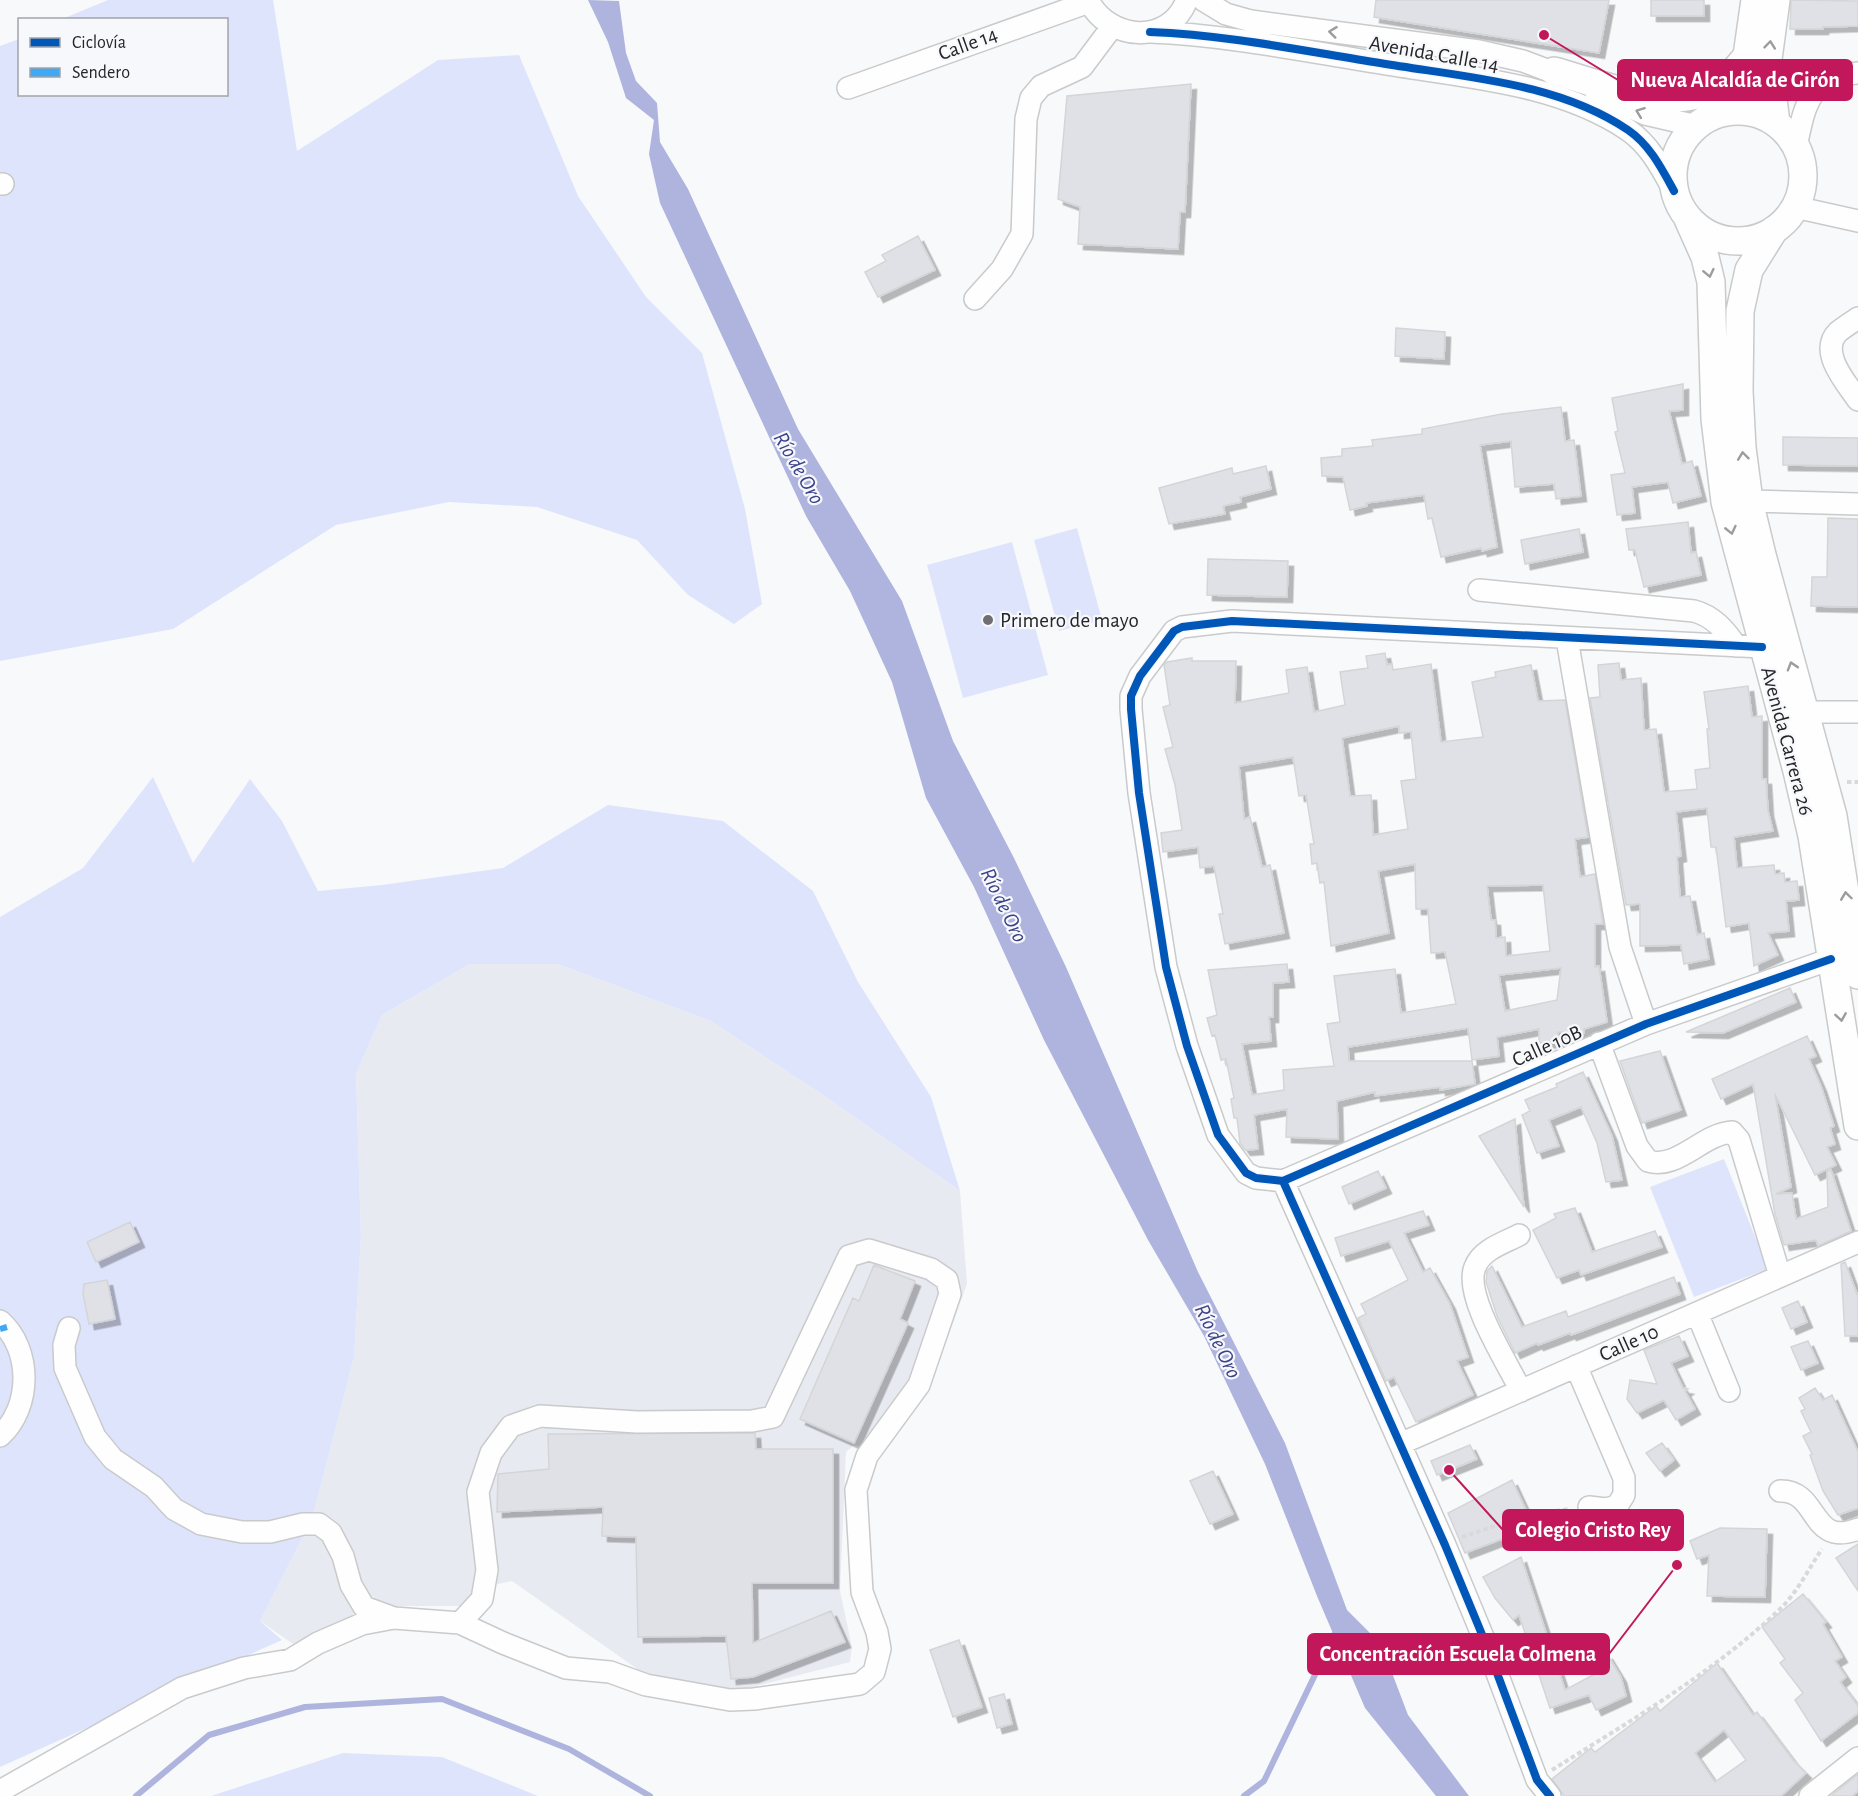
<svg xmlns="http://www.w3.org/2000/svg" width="1858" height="1796" font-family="'Alegreya Sans',sans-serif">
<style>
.built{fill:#e8eaf1}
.green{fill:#dfe4fd}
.water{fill:#aeb4de}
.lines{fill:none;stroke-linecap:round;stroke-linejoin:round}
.stream{stroke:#aeb4de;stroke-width:6}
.building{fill:#e0e1e7;stroke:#d4d5d6;stroke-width:1.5;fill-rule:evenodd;filter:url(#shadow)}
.minor-casing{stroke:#c9cacb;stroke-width:24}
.major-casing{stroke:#c9cacb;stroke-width:30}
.path{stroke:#d9d9db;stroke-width:4;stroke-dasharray:4.5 3;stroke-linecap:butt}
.minor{stroke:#fefefe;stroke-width:21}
.major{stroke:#fefefe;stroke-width:27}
.quiet{stroke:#3fa9f5;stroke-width:6;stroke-dasharray:12 6;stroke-linecap:butt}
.cycleway-casing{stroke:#f7f8fc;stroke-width:11}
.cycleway{stroke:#0057b8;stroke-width:8}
.oneway{stroke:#9c9c9d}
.poi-dot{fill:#6f6f71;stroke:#f7f8fc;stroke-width:2}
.labels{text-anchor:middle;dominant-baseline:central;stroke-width:4.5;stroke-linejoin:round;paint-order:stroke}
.street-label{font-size:21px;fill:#252527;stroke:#f7f8fc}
.poi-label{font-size:21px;fill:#252527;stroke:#f7f8fc;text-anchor:start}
.water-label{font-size:22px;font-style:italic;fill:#3d4189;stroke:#f7f8fc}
.leader{fill:none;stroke:#c2185b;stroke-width:2}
.callout-dot{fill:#c2185b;stroke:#f7f8fc;stroke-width:2}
.callout{fill:#c2185b;stroke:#c2185b;stroke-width:2}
.callout-label{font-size:22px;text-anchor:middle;font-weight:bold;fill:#fff}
</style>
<defs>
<filter id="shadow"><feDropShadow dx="5.5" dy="5.5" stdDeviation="0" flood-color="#0004"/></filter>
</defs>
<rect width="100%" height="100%" fill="#f8f9fb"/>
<!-- built -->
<path class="built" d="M 470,964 L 558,964 L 711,1021 L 829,1099 L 960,1191 L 967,1284 L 931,1384 L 887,1446 L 878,1449 L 854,1445 L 846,1452 L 840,1591 L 852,1647 L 850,1662 L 736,1691 L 674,1685 L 643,1673 L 512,1581 L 487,1586 L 475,1602 L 460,1606 L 395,1606 L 293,1644 L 260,1621 L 312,1519 L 354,1357 L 361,1236 L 356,1074 L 382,1015 Z"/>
<!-- green -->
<path class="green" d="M 108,0 L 273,0 L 297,151 L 438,60 L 519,55 L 578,196 L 646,297 L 702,353 L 745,509 L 762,604 L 734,624 L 688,595 L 637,540 L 537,507 L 449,502 L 336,525 L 173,629 L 0,661 L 0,46 L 19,39 L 20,94 L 226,94 L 226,20 L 62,19 Z
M 1077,528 L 1102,620 L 1059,631 L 1034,540 Z
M 1012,542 L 1048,675 L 963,698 L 927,565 Z
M 153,777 L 193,863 L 250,779 L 282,821 L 318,891 L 382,885 L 503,868 L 608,805 L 723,821 L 813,891 L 858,982 L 931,1097 L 960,1191 L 829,1099 L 711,1021 L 558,964 L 470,964 L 382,1015 L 356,1074 L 361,1236 L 354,1357 L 312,1519 L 260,1621 L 282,1640 L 0,1767 L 0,917 L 83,868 Z
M 1724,1159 L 1768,1269 L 1694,1297 L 1650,1187 Z
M 343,1753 L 442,1757 L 538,1796 L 211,1796 Z"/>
<!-- water -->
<path class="water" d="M 588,0 L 619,1 L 626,53 L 636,81 L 657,103 L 660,142 L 688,189 L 798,429 L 902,601 L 953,741 L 1014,858 L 1066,967 L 1198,1272 L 1285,1443 L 1347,1610 L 1381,1644 L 1408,1715 L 1469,1796 L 1436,1796 L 1365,1708 L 1317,1596 L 1265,1464 L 1204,1336 L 1148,1240 L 1044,1040 L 974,887 L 926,798 L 892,682 L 850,591 L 806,516 L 660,203 L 649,154 L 654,120 L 626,98 L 608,42 Z"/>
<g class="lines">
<!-- stream -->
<path class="stream" d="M 136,1796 L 209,1735 L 305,1707 L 442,1699 L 569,1749 L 650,1796
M 1244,1796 L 1264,1781 L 1337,1629"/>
</g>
<!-- building -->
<path class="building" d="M 1376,0 L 1609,0 L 1599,53 L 1374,17 Z
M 1651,0 L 1704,0 L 1704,16 L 1651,16 Z
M 1791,0 L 1858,1 L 1858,26 L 1823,27 L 1823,29 L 1790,29 Z
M 1191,84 L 1185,212 L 1180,212 L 1178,249 L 1078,244 L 1080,207 L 1058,199 L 1067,96 Z
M 918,236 L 935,270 L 878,297 L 865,272 L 886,261 L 882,255 Z
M 1396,328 L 1445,332 L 1444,359 L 1395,356 Z
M 1683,384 L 1683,410 L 1669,411 L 1682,464 L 1692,461 L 1701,496 L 1673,503 L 1668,482 L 1632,487 L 1635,513 L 1617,515 L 1611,475 L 1625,473 L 1615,432 L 1618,431 L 1612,398 Z
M 1561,407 L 1565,441 L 1574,440 L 1581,496 L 1556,499 L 1554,484 L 1515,487 L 1511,441 L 1480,445 L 1497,547 L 1482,551 L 1481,548 L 1441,557 L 1432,518 L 1428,519 L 1424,495 L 1366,503 L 1367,506 L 1350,510 L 1343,477 L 1322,476 L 1321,458 L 1342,456 L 1342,449 L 1373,446 L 1372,440 L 1422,434 L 1422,429 L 1502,414 Z
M 1783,437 L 1858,438 L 1858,466 L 1783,465 Z
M 1266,466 L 1271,489 L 1240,497 L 1241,502 L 1223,506 L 1225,514 L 1169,524 L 1159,488 L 1232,468 L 1233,474 Z
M 1828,518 L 1858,519 L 1858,607 L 1811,606 L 1812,577 L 1827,577 Z
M 1688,522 L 1691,553 L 1696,552 L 1701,575 L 1644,587 L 1635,550 L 1629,550 L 1626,529 Z
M 1579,529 L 1583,552 L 1525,564 L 1521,540 Z
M 1208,559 L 1288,561 L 1287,597 L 1207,595 Z
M 1385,653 L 1387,665 L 1392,664 L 1393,670 L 1431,664 L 1441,742 L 1483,737 L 1472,682 L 1496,677 L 1495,672 L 1531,665 L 1538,701 L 1565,700 L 1588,837 L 1575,839 L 1580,877 L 1595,874 L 1603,924 L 1595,924 L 1595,967 L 1599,966 L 1607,1022 L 1584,1029 L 1584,1033 L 1558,1032 L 1559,1042 L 1539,1043 L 1539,1029 L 1497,1037 L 1499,1056 L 1472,1060 L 1468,1028 L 1348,1047 L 1349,1061 L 1472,1061 L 1475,1084 L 1440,1090 L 1440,1087 L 1375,1096 L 1375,1092 L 1337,1101 L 1338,1139 L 1286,1137 L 1287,1109 L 1254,1115 L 1258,1149 L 1245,1150 L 1240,1143 L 1237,1118 L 1234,1118 L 1231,1099 L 1234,1098 L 1226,1059 L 1221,1060 L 1215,1035 L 1212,1036 L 1207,1018 L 1217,1015 L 1208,970 L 1287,964 L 1289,982 L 1273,983 L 1273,1017 L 1269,1017 L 1271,1041 L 1242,1044 L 1252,1095 L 1284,1090 L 1283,1070 L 1334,1066 L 1327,1024 L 1340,1022 L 1334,976 L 1395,969 L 1401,1013 L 1456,1004 L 1445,952 L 1431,953 L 1428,909 L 1416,909 L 1415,864 L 1378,871 L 1389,933 L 1331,946 L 1324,882 L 1320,883 L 1317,863 L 1312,864 L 1310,844 L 1314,844 L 1306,795 L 1299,796 L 1293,757 L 1239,766 L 1244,819 L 1250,817 L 1262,867 L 1270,865 L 1284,933 L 1225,944 L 1219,914 L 1223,914 L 1214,866 L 1200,868 L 1198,847 L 1163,852 L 1161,833 L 1182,830 L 1175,785 L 1165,749 L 1173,747 L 1163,707 L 1170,705 L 1164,665 L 1167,662 L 1192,658 L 1192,661 L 1236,661 L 1235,703 L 1289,693 L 1286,670 L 1307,667 L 1314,712 L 1345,705 L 1340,672 L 1368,668 L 1366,656 ZM 1399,726 L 1399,733 L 1411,732 L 1416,779 L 1401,781 L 1408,829 L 1373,835 L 1371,795 L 1350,796 L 1342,738 ZM 1543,885 L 1550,951 L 1506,956 L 1505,937 L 1496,938 L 1495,920 L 1491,920 L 1487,886 ZM 1561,968 L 1557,1000 L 1505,1011 L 1499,975 Z
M 1619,663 L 1621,680 L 1641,678 L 1644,730 L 1656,729 L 1664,792 L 1697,789 L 1695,770 L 1710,768 L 1707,729 L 1709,729 L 1704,692 L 1748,686 L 1752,717 L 1762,716 L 1762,779 L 1766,779 L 1768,811 L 1773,831 L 1734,837 L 1737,868 L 1774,865 L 1775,874 L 1784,873 L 1785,882 L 1797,881 L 1799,900 L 1786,901 L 1789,931 L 1768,933 L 1778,955 L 1754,966 L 1749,923 L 1726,927 L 1716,847 L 1711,847 L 1707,808 L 1676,812 L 1681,856 L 1677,857 L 1680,897 L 1690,896 L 1697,935 L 1704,933 L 1709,959 L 1684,964 L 1681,945 L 1640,946 L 1640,904 L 1626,905 L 1590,698 L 1600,697 L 1598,665 Z
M 1790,988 L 1796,1002 L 1723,1033 L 1686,1032 Z
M 1807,1036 L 1816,1056 L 1809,1059 L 1821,1086 L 1834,1126 L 1830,1128 L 1835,1144 L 1827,1147 L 1836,1165 L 1815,1175 L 1775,1094 L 1791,1187 L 1776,1194 L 1792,1193 L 1796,1219 L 1828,1207 L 1827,1171 L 1831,1170 L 1851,1231 L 1818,1246 L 1816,1240 L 1784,1245 L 1775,1214 L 1753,1084 L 1721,1099 L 1712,1079 Z
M 1660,1051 L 1681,1110 L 1642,1123 L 1620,1061 Z
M 1583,1072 L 1612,1136 L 1622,1180 L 1606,1182 L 1597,1143 L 1581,1107 L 1549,1120 L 1559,1146 L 1537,1153 L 1522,1115 L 1530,1111 L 1525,1100 L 1557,1087 L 1556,1084 Z
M 1515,1119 L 1518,1153 L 1524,1207 L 1479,1136 Z
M 1378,1171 L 1386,1188 L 1349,1204 L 1342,1187 Z
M 1575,1208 L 1592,1252 L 1655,1231 L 1662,1247 L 1581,1275 L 1579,1270 L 1557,1278 L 1533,1230 L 1556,1218 L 1554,1214 Z
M 1423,1211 L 1429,1225 L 1404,1233 L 1423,1272 L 1430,1268 L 1450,1304 L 1468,1357 L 1457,1361 L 1473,1395 L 1416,1422 L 1394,1377 L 1386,1381 L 1358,1318 L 1366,1314 L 1361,1304 L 1408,1280 L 1389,1241 L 1341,1256 L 1335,1238 Z
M 130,1222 L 139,1242 L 96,1262 L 87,1242 Z
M 1845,1262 L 1858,1297 L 1858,1336 L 1845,1336 L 1841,1264 Z
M 874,1265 L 915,1281 L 900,1319 L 908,1323 L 854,1443 L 800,1419 L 853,1298 L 859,1301 Z
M 1492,1266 L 1522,1327 L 1566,1311 L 1568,1317 L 1674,1277 L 1680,1294 L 1571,1335 L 1570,1333 L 1538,1345 L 1537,1343 L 1515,1353 L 1497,1316 L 1486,1282 L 1487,1271 Z
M 107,1280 L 115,1319 L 89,1324 L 83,1294 L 84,1284 Z
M 1798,1301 L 1807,1322 L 1791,1329 L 1782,1308 Z
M 1679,1336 L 1688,1356 L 1671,1363 L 1683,1388 L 1688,1389 L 1685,1391 L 1695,1409 L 1676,1420 L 1664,1400 L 1637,1413 L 1627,1399 L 1630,1380 L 1657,1384 L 1644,1350 Z
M 1808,1341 L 1818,1363 L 1801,1370 L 1791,1347 Z
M 1815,1388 L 1823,1400 L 1832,1395 L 1858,1452 L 1858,1508 L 1838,1515 L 1823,1491 L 1810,1455 L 1812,1454 L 1803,1436 L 1811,1432 L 1801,1411 L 1805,1409 L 1799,1398 Z
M 755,1433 L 756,1449 L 833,1449 L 833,1583 L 752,1583 L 753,1643 L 831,1611 L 845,1642 L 753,1677 L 731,1679 L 726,1636 L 638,1637 L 636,1537 L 602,1536 L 603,1507 L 497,1512 L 498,1474 L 549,1469 L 548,1434 Z
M 1662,1443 L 1674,1460 L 1660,1471 L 1646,1453 Z
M 1470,1445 L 1477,1459 L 1437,1475 L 1431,1461 Z
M 1213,1471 L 1233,1514 L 1210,1524 L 1190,1481 Z
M 1512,1480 L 1534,1527 L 1465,1553 L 1448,1513 Z
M 1720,1528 L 1767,1529 L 1765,1597 L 1707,1596 L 1709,1555 L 1697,1559 L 1690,1541 Z
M 1858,1544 L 1858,1591 L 1836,1558 Z
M 1521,1557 L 1565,1690 L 1595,1674 L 1589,1663 L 1607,1654 L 1621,1677 L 1626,1696 L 1596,1710 L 1589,1695 L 1550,1708 L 1519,1615 L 1513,1620 L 1495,1598 L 1483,1577 Z
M 1803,1594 L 1826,1622 L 1823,1624 L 1842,1657 L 1835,1661 L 1846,1677 L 1840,1682 L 1858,1706 L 1858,1713 L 1821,1741 L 1795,1700 L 1803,1693 L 1780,1663 L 1785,1659 L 1762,1627 Z
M 959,1640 L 982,1707 L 953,1717 L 930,1650 Z
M 1717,1663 L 1753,1715 L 1757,1712 L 1793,1760 L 1806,1773 L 1781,1796 L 1564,1796 L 1552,1779 L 1591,1748 L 1595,1752 L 1656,1706 L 1660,1711 ZM 1724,1730 L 1746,1760 L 1715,1782 L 1695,1753 Z
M 1004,1694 L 1012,1724 L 997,1728 L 989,1698 Z
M 1858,1774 L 1858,1791 L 1852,1796 L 1831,1796 Z"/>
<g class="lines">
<defs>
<path id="minor" d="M 1088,0 C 1109,41 1169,46 1187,0
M 1203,0 L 1226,14 L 1251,21 L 1479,51 L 1523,61 L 1568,78
M 1150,32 C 1228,35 1304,51 1380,63 C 1462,77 1557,82 1628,130 C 1650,145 1662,169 1674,191
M 848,88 L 1089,2
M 1596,92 L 1645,114 L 1697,126
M 1796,147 C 1805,104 1809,77 1858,73
M 0,184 L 3,184
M 1795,207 L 1858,221
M 975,299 L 1002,269 L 1022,234 L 1026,119 L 1031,98 L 1041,86 L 1082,67 L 1112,27
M 1858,318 C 1852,322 1844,327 1838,332 C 1818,352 1847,384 1858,400
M 1749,501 L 1858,504
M 1479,590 L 1694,611 C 1713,616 1725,630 1736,646
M 1567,639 L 1620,947 L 1646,1024
M 1805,712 L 1858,712
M 1599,1043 L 1637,1146 L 1648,1161 C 1678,1170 1702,1134 1732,1132 L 1739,1140 L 1780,1276
M 1283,1181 L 1646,1024 L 1831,959
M 1519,1235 C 1504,1243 1482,1249 1475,1267 C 1463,1295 1508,1364 1521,1391
M 1697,1313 L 1729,1391
M 0,1321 C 32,1349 32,1407 0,1436
M 69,1328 L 64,1345 L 65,1368 L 95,1437 L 113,1459 L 154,1487 L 174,1509 L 201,1524 L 242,1532 L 270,1532 L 303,1524 L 319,1524 L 331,1533 L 343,1556 L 351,1585 L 364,1607 L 394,1618
M 1576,1366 L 1624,1478 L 1624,1495 L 1617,1506 L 1606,1509 L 1589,1507
M 1400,1444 L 1858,1242
M 1780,1491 C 1820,1490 1809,1548 1858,1529
M 0,1791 L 182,1688 L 244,1668 L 290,1660 L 318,1643 L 362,1624 L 394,1618 L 460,1623 L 503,1643 L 566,1668 L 610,1672 L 646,1685 L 730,1700 L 754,1699 L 860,1684 L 874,1672 L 880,1649 L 877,1632 L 862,1592 L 856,1490 L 867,1456 L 919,1385 L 950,1294 L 947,1280 L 931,1269 L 869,1250 L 849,1256 L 773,1417 L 752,1421 L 637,1422 L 540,1416 L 511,1426 L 491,1453 L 478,1492 L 487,1570 L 482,1599 L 460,1623
M 1550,1796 L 1537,1780 L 1488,1649 L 1445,1545 L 1283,1181 L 1256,1178 L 1246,1173 L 1218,1135 L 1187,1046 L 1166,967 L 1139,793 L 1131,709 L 1131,696 L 1140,676 L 1174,631 L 1182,627 L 1232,621 L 1762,647
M 1810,1796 L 1858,1758"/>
<path id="major" d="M 1554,71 C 1599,83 1670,114 1714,88 C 1728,80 1737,68 1747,56
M 1740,72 L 1747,56 L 1755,0
M1673 176a65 65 0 1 1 130 0a65 65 0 1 1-130 0Z
M 1776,123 L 1768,59 L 1776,0
M 1688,219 L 1705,257 L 1711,282 L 1715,419 L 1725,502 L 1797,771 L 1812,836 L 1858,1126
M 1774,230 L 1749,270 L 1740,311 L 1739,391 L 1742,448 L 1749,501 L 1762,555 L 1833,816 L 1858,975"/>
</defs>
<!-- minor casing -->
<use href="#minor" class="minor-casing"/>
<!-- major casing -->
<use href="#major" class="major-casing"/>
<!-- path -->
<path class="path" d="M 1847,782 L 1858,782
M 1462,1537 L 1528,1515 L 1570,1509
M 1552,1770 C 1630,1721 1713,1673 1780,1609 C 1797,1593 1809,1568 1822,1549"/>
<!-- minor -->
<use href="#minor" class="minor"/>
<!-- major -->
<use href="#major" class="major"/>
<!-- quiet -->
<path class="quiet" d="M 0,1329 L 7,1327"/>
<defs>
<path id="cycleway" d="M 1150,32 C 1228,35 1304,51 1380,63 C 1462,77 1557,82 1628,130 C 1650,145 1662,169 1674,191
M 1283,1181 L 1646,1024 L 1831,959
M 1550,1796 L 1537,1780 L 1488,1649 L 1445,1545 L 1283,1181 L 1256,1178 L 1246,1173 L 1218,1135 L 1187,1046 L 1166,967 L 1139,793 L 1131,709 L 1131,696 L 1140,676 L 1174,631 L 1182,627 L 1232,621 L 1762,647"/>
</defs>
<!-- cycleway casing -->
<use href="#cycleway" class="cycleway-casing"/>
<!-- cycleway -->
<use href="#cycleway" class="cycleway"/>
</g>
<!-- one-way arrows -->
<defs><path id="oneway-chevron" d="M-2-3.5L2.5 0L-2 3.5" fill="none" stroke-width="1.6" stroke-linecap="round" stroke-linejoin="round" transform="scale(1.5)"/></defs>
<g class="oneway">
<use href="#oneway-chevron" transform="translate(1333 32) rotate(-173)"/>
<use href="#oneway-chevron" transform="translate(1770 45) rotate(-84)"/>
<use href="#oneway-chevron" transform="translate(1640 112) rotate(-159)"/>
<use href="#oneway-chevron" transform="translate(1709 273) rotate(78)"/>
<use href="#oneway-chevron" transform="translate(1743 456) rotate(-97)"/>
<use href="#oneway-chevron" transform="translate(1731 530) rotate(77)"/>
<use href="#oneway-chevron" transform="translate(1792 666) rotate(-107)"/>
<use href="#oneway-chevron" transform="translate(1846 896) rotate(-98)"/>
<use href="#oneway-chevron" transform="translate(1841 1017) rotate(81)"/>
</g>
<!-- markers -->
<circle class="poi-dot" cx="988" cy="620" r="6"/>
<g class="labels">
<!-- street labels -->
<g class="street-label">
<text transform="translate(968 44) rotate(-20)">Calle 14</text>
<text transform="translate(1434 54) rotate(10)">Avenida Calle 14</text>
<text transform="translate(1787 741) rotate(75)">Avenida Carrera 26</text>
<text transform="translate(1547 1046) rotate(-24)">Calle 10B</text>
<text transform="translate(1629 1343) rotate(-24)">Calle 10</text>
</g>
<!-- poi labels -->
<g class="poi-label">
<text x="1000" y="620">Primero de mayo</text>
</g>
<!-- water labels -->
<g class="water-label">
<text transform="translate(799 468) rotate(60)">Río de Oro</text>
<text transform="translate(1004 905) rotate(64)">Río de Oro</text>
<text transform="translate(1218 1341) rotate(64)">Río de Oro</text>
</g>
</g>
<!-- callouts -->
<path class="leader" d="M1544 35L1618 80M1449 1470L1503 1530M1677 1565L1609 1654"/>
<g class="callout-dot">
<circle cx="1544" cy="35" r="6"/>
<circle cx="1449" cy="1470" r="6"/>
<circle cx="1677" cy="1565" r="6"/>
</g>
<g class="callout">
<rect x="1618" y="60" width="234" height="40" rx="6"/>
<rect x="1503" y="1510" width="180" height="40" rx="6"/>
<rect x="1308" y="1634" width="301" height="40" rx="6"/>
</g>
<g class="callout-label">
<text x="1735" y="87">Nueva Alcaldía de Girón</text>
<text x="1593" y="1537">Colegio Cristo Rey</text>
<text x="1458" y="1661">Concentración Escuela Colmena</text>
</g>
<!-- legend -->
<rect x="18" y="18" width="210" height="78" fill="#f7f8fc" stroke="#a3a4a7" stroke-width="1.5"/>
<rect x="30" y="38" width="30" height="9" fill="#0057b8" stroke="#a3a4a7" stroke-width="1.5"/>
<text x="72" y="48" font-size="18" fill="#252527">Ciclovía</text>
<rect x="30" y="68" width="30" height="9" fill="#3fa9f5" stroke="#a3a4a7" stroke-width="1.5"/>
<text x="72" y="78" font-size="18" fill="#252527">Sendero</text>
</svg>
